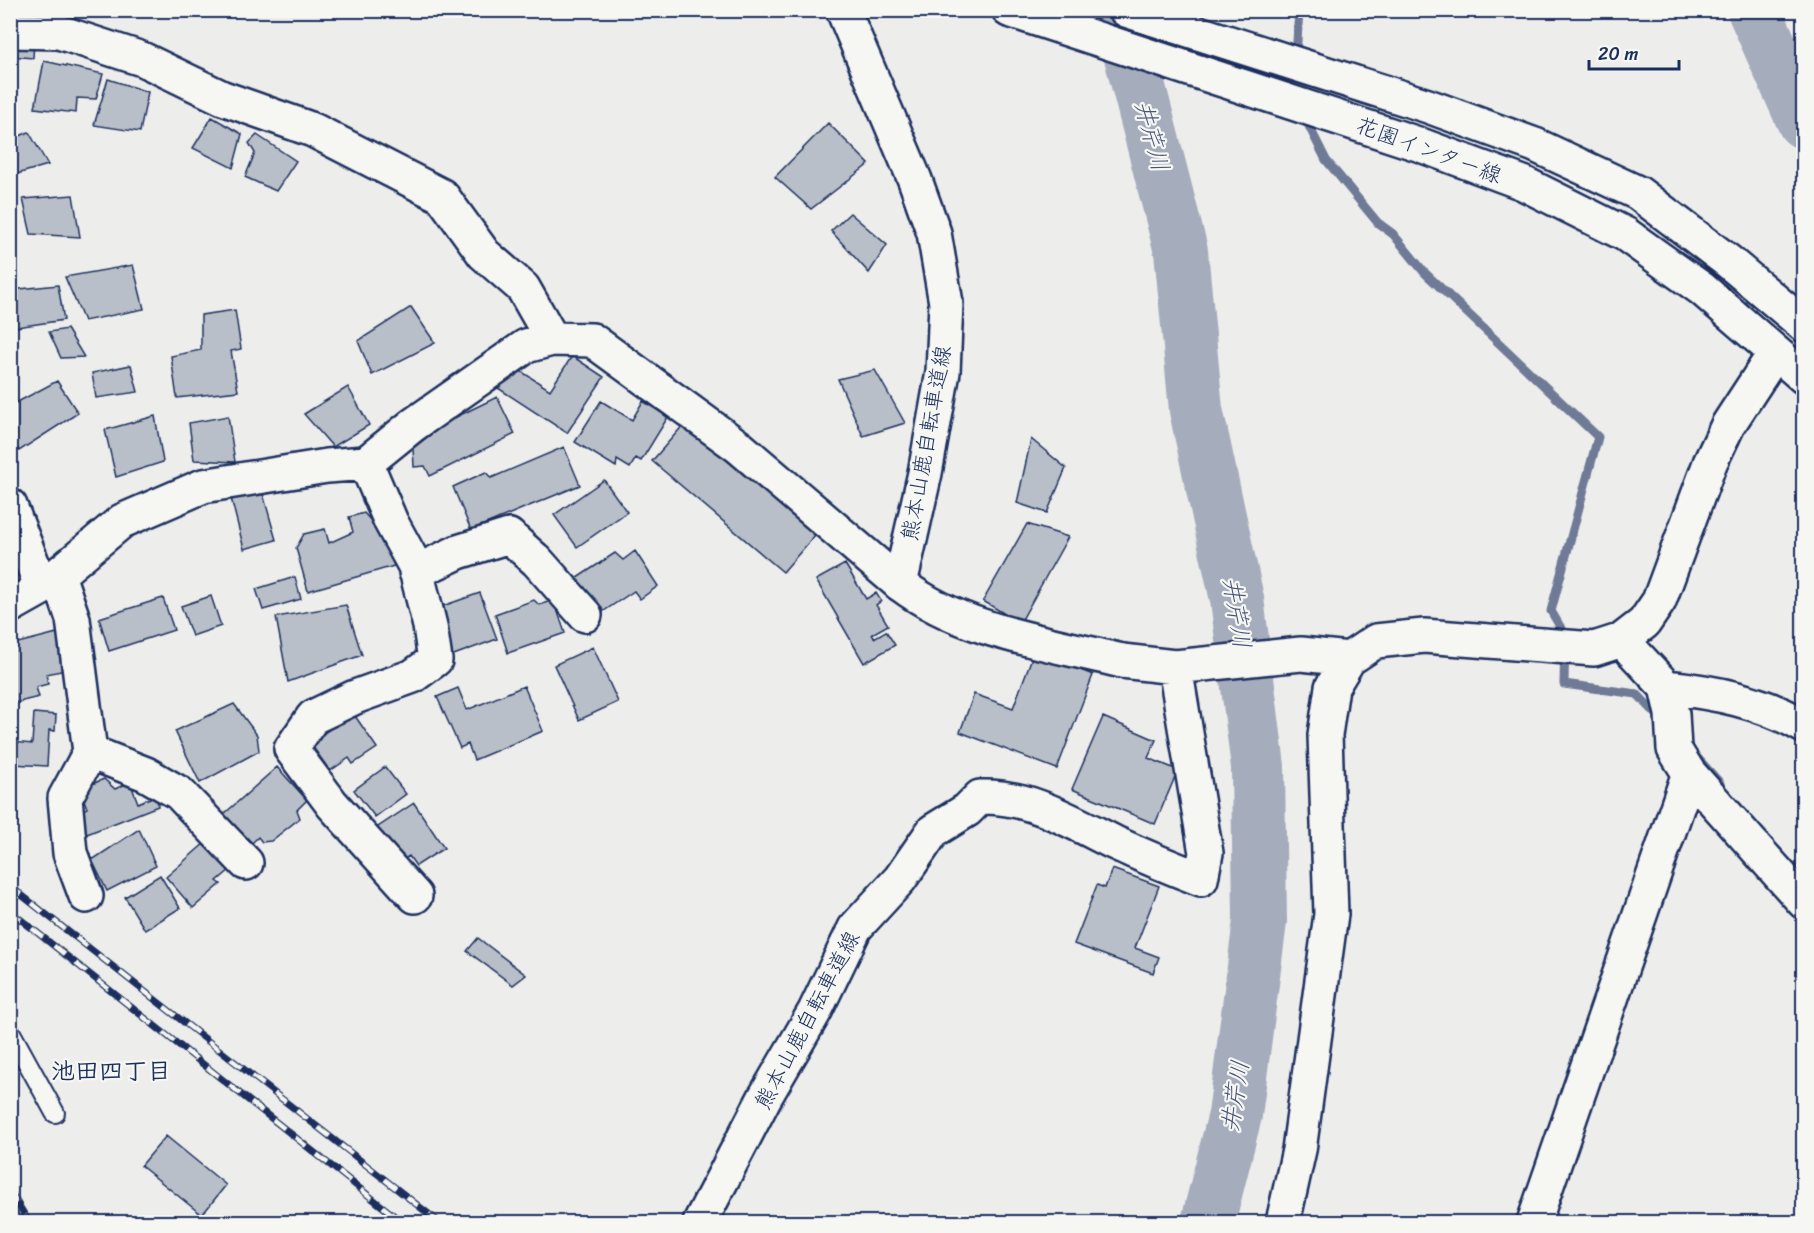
<svg xmlns="http://www.w3.org/2000/svg" width="1814" height="1233" font-family="Sriracha,'Klee One',sans-serif">
<style>
.lines{fill:none;stroke-linecap:round;stroke-linejoin:round}
.stream{stroke:#6e7a96;stroke-width:9}
.river{stroke:#a5acbc;stroke-width:54}
.building{fill:#b9bfc8;stroke:#1b2f5e;stroke-width:1.5}
.lane-casing{stroke:#1b2f5e;stroke-width:22}
.street-casing{stroke:#1b2f5e;stroke-width:38}
.secondary-casing{stroke:#1b2f5e;stroke-width:38}
.lane{stroke:#f6f6f2;stroke-width:18}
.street{stroke:#f6f6f2;stroke-width:33}
.secondary{stroke:#f6f6f2;stroke-width:33}
.rail-casing{stroke:#1b2f5e;stroke-width:7}
.rail{stroke:#f6f6f2;stroke-width:4.5;stroke-dasharray:14;stroke-linecap:butt}
.labels{text-anchor:middle;dominant-baseline:central;stroke-width:4.5;stroke-linejoin:round;paint-order:stroke}
.street-label{font-size:22px;fill:#1b2f5e;stroke:#f6f6f2}
.water-label{font-size:24px;font-style:italic;fill:#44547a;stroke:#f6f6f2}
.neighbourhood-label{font-size:24px;font-weight:bold;fill:#1b2f5e;stroke:#f6f6f2}
</style>
<rect width="100%" height="100%" fill="#edeeec"/>
<filter id="ink" filterUnits="userSpaceOnUse"><feTurbulence type="fractalNoise" baseFrequency=".0167" numOctaves="2"/><feDisplacementMap in="SourceGraphic" scale="12" xChannelSelector="R" yChannelSelector="G"/><feConvolveMatrix kernelMatrix="1 2 1 2 8 2 1 2 1" color-interpolation-filters="sRGB"/></filter>
<g filter="url(#ink)">
<g class="lines">
<!-- stream -->
<path class="stream" d="M 1296,57 L 1299,10
M 1304,116 L 1326,160 L 1378,223 L 1393,234 L 1424,272 L 1598,437 L 1551,611 L 1565,635 L 1564,684 L 1637,694 L 1663,721
M 1693,753 L 1720,783"/>
<!-- river -->
<path class="river" d="M 1119,10 L 1181,251 L 1196,410 L 1237,599 L 1258,767 L 1260,921 L 1235,1115 L 1208,1222
M 1754,10 L 1804,122"/>
</g>
<!-- building -->
<path class="building" d="M 10,38 L 34,41 L 33,58 L 10,56 Z
M 44,61 L 103,74 L 96,99 L 77,98 L 76,113 L 35,108 Z
M 108,79 L 148,92 L 140,132 L 94,125 Z
M 212,117 L 242,134 L 233,168 L 193,148 Z
M 828,123 L 869,164 L 811,209 L 775,177 Z
M 29,132 L 48,165 L 10,176 L 10,140 Z
M 257,135 L 296,161 L 276,191 L 245,177 L 255,153 L 249,143 Z
M 73,195 L 80,237 L 31,234 L 23,199 Z
M 850,213 L 887,245 L 869,273 L 831,231 Z
M 133,265 L 144,309 L 84,321 L 65,277 Z
M 58,285 L 64,320 L 10,328 L 10,290 Z
M 411,307 L 435,343 L 372,375 L 358,341 Z
M 235,310 L 241,349 L 231,351 L 238,391 L 177,398 L 171,356 L 201,350 L 201,315 Z
M 67,329 L 84,357 L 61,358 L 49,332 Z
M 572,356 L 604,377 L 567,433 L 498,388 L 513,366 L 550,390 Z
M 131,365 L 138,392 L 96,398 L 92,373 Z
M 875,370 L 905,423 L 863,436 L 838,379 Z
M 57,381 L 78,413 L 19,451 L 10,437 L 10,406 Z
M 348,387 L 369,425 L 333,447 L 304,414 Z
M 497,397 L 515,434 L 430,476 L 425,466 L 414,467 L 413,448 L 450,420 Z
M 601,401 L 632,420 L 643,401 L 668,417 L 641,461 L 636,458 L 630,468 L 617,460 L 616,467 L 575,442 Z
M 155,416 L 163,462 L 116,477 L 105,430 Z
M 228,416 L 235,462 L 194,460 L 189,423 Z
M 685,423 L 816,534 L 783,572 L 652,461 Z
M 1031,439 L 1066,468 L 1047,513 L 1017,503 Z
M 564,447 L 580,485 L 471,530 L 453,487 L 486,472 L 491,478 Z
M 604,480 L 627,512 L 577,547 L 554,515 Z
M 262,490 L 276,540 L 244,549 L 231,498 Z
M 364,513 L 386,538 L 394,566 L 308,591 L 296,548 L 304,534 L 325,529 L 329,543 L 353,532 L 349,517 Z
M 1027,524 L 1068,537 L 1020,623 L 983,601 Z
M 635,551 L 658,586 L 640,599 L 634,591 L 598,615 L 574,580 L 615,553 L 623,560 Z
M 845,564 L 866,599 L 876,593 L 881,601 L 876,605 L 888,625 L 872,634 L 874,638 L 886,631 L 895,645 L 864,663 L 816,580 Z
M 295,577 L 301,599 L 263,610 L 256,589 Z
M 480,593 L 497,639 L 451,656 L 434,609 Z
M 211,596 L 221,626 L 192,636 L 181,606 Z
M 163,598 L 174,630 L 109,651 L 99,618 Z
M 534,600 L 539,605 L 554,600 L 565,633 L 508,653 L 495,614 Z
M 346,605 L 362,655 L 288,682 L 276,617 Z
M 57,633 L 66,670 L 46,674 L 48,684 L 36,687 L 39,697 L 10,704 L 10,645 Z
M 593,647 L 618,702 L 579,720 L 554,665 Z
M 1034,652 L 1093,675 L 1057,769 L 960,732 L 974,694 L 1013,708 Z
M 524,686 L 543,731 L 474,760 L 468,744 L 460,748 L 437,697 L 458,688 L 467,710 Z
M 234,704 L 257,735 L 259,751 L 200,783 L 175,731 Z
M 34,713 L 56,715 L 55,731 L 49,730 L 47,766 L 12,764 L 14,742 L 32,744 Z
M 353,713 L 377,748 L 353,764 L 349,758 L 330,771 L 310,743 Z
M 1103,717 L 1156,740 L 1148,758 L 1178,770 L 1155,824 L 1072,789 Z
M 277,767 L 307,800 L 297,810 L 300,818 L 271,841 L 262,842 L 258,837 L 251,844 L 224,814 Z
M 385,767 L 406,794 L 375,817 L 354,790 Z
M 104,779 L 115,789 L 130,782 L 138,803 L 157,795 L 158,806 L 82,836 L 73,814 L 87,808 L 80,789 Z
M 414,803 L 444,848 L 416,866 L 409,856 L 398,863 L 375,829 Z
M 139,829 L 156,866 L 107,891 L 92,860 Z
M 206,842 L 230,870 L 217,881 L 221,884 L 193,908 L 166,877 Z
M 1112,869 L 1159,886 L 1135,948 L 1159,957 L 1153,973 L 1074,944 L 1097,885 L 1105,888 Z
M 160,875 L 180,908 L 145,930 L 125,897 Z
M 478,938 L 526,975 L 513,985 L 467,951 Z
M 166,1136 L 226,1185 L 202,1215 L 141,1166 Z"/>
<g class="lines">
<defs>
<path id="lane" d="M 10,1031 L 55,1113"/>
<path id="street" d="M 10,31 L 59,32 L 142,59 L 223,98 L 313,130 L 442,196 L 484,254 L 523,288 L 552,339
M 366,463 L 391,522 L 415,566 L 430,626 L 435,660 L 413,676 L 355,697 L 313,717 L 291,749 L 332,804 L 415,896
M 10,506 L 42,588
M 416,572 L 458,552 L 509,536 L 537,561 L 585,615
M 58,575 L 73,619 L 90,752 L 65,798 L 70,853 L 86,896
M 10,606 L 42,588 L 122,521 L 203,486 L 327,466 L 366,463 L 413,425 L 526,346 L 552,339 L 592,340 L 739,447 L 900,584
M 1622,640 L 1666,687 C 1714,692 1761,701 1804,726
M 1122,661 L 1175,667 L 1301,654 L 1349,659
M 1666,687 L 1672,714 L 1674,749 L 1689,773 L 1804,902
M 90,752 L 146,774 L 179,793 L 246,863
M 700,1222 L 765,1097 L 815,1011 L 855,928 L 900,879 L 933,831 L 967,810 L 980,797 C 1029,795 1072,822 1115,843 C 1143,856 1172,868 1201,879 L 1206,853 L 1175,667
M 1283,1222 L 1299,1150 L 1331,914 L 1325,735 L 1332,687 L 1349,659 L 1376,641 L 1424,636 L 1594,649 L 1622,640 L 1644,623 L 1659,601 L 1710,463 L 1728,425 L 1775,353
M 1534,1222 L 1689,773"/>
<path id="secondary" d="M 843,10 L 915,180 L 934,233 L 946,303 L 943,372 L 925,473 L 900,584 C 963,632 1046,642 1122,661
M 1009,10 L 1418,144 L 1523,183 L 1625,234 L 1702,289 L 1804,377
M 1126,10 L 1428,106 L 1535,145 L 1638,193 L 1729,262 L 1804,325"/>
</defs>
<!-- lane casing -->
<use href="#lane" class="lane-casing"/>
<!-- street casing -->
<use href="#street" class="street-casing"/>
<!-- secondary casing -->
<use href="#secondary" class="secondary-casing"/>
<!-- lane -->
<use href="#lane" class="lane"/>
<!-- street -->
<use href="#street" class="street"/>
<!-- secondary -->
<use href="#secondary" class="secondary"/>
<defs>
<path id="rail" d="M 10,886 L 439,1222
M 10,911 L 402,1222
M 10,1191 L 29,1222
M 10,1222 L 11,1222"/>
</defs>
<!-- rail casing -->
<use href="#rail" class="rail-casing"/>
<!-- rail -->
<use href="#rail" class="rail"/>
</g>
</g>
<g class="labels">
<!-- street labels -->
<g class="street-label">
<text transform="translate(1429 150) rotate(20)">花園インター線</text>
<text transform="translate(926 443) rotate(-80)">熊本山鹿自転車道線</text>
<text transform="translate(807 1020) rotate(-62)">熊本山鹿自転車道線</text>
</g>
<!-- water labels -->
<g class="water-label">
<text transform="translate(1152 136) rotate(75)">井芹川</text>
<text transform="translate(1237 613) rotate(81)">井芹川</text>
<text transform="translate(1235 1096) rotate(-81)">井芹川</text>
</g>
<!-- neighbourhood labels -->
<g class="neighbourhood-label">
<text x="111" y="1071">池田四丁目</text>
</g>
</g>
<!-- margin -->
<rect width="1814" height="1233" fill="none" stroke="#f6f6f2" stroke-width="36"/>
<rect x="18" y="18" width="1778" height="1197" fill="none" stroke="#1b2f5e" stroke-width="2" filter="url(#ink)"/>
<!-- scale -->
<path d="M1589 60v9h90v-9" fill="none" stroke="#1b2f5e" stroke-width="3"/>
<text x="1598" y="60" font-size="18" fill="#1b2f5e" stroke="#f6f6f2" stroke-width="4.5" paint-order="stroke">20 m</text>
</svg>
